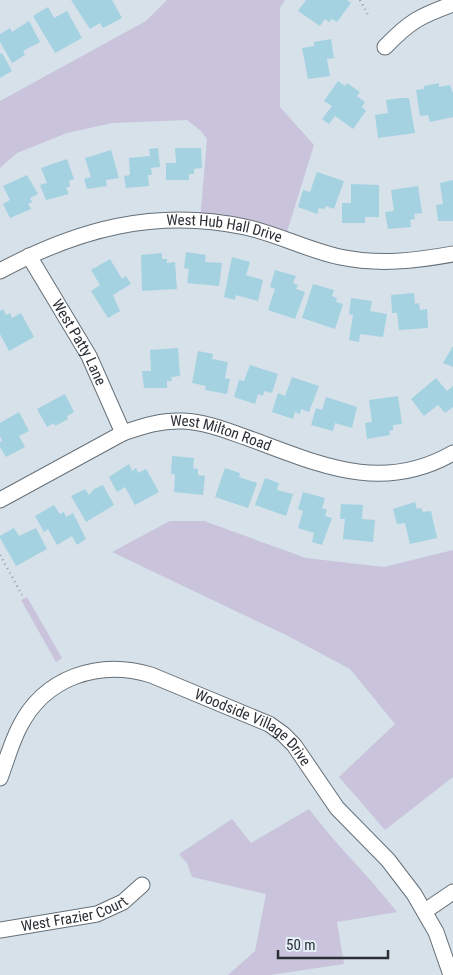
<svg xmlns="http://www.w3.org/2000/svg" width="453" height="975" font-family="'Roboto Condensed',sans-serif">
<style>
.green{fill:#c9c3dc}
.building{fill:#a4d2e1}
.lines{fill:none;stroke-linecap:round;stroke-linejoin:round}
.minor-casing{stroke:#667078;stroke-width:17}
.path{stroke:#979fa7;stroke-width:2.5;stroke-dasharray:1 4;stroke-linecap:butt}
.minor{stroke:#fff;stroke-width:15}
.labels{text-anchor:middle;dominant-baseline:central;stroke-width:4;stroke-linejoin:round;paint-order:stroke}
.street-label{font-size:15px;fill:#2c3034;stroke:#e4eef8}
</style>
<rect width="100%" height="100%" fill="#d6e1ea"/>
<!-- green -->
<path class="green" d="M 167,0 L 285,0 L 280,8 L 280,107 L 314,145 L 285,238 L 200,221 L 207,139 L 201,131 L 187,120 L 112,123 L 67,133 L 17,153 L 0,168 L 0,101 L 146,21 Z
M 170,521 L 204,521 L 306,558 L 384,567 L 453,550 L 453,777 L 385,830 L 339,777 L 395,724 L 350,669 L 288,636 L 112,552 Z
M 27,597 L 62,658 L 56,662 L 21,600 Z
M 309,809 C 336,845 369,876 397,912 L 337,922 L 344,964 L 270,975 L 228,975 L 255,951 L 266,894 L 192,877 L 187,863 L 179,854 L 232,819 L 251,843 Z"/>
<!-- building -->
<path class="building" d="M 71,0 L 112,0 L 122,18 L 103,28 L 100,23 L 90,29 Z
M 306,0 L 347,0 L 351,3 L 337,22 L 332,19 L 329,22 L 325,19 L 320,26 L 298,11 Z
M 48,7 L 54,18 L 67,11 L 82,38 L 55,53 L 33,16 Z
M 29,21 L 40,42 L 23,51 L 25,55 L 12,63 L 0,42 L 0,34 L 10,28 L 12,32 Z
M 331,39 L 334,58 L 327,59 L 330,76 L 308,79 L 302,48 L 314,46 L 314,42 Z
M 2,53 L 12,71 L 0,78 L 0,54 Z
M 338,81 L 345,86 L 347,83 L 360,92 L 357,96 L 365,102 L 362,107 L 366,111 L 353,129 L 335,116 L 329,124 L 322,119 L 332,106 L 324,101 Z
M 439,83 L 439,87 L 450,85 L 453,93 L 453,117 L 430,122 L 428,115 L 420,116 L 416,90 L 424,89 L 424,86 Z
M 401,98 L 409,98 L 415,133 L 378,138 L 375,115 L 388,113 L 386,100 Z
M 158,148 L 160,167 L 151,168 L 152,175 L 148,175 L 149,186 L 126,188 L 124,176 L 130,175 L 129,158 L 150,156 L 149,149 Z
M 175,148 L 201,148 L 202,168 L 194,169 L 194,174 L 189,174 L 189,180 L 166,180 L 166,163 L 176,163 Z
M 111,150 L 119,178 L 106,180 L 107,186 L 87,189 L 84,179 L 91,177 L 85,158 Z
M 67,159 L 74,179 L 69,181 L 70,186 L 66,188 L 69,194 L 46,200 L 40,185 L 47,183 L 41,168 Z
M 317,172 L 344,181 L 334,209 L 326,206 L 324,209 L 319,208 L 317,214 L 298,207 L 303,190 L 310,192 Z
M 27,175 L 38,194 L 30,198 L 32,202 L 28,204 L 31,209 L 10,218 L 3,204 L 10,200 L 3,186 Z
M 453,180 L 453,221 L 438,221 L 436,205 L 443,204 L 440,183 Z
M 351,184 L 379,185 L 379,217 L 365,217 L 365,223 L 342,223 L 342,203 L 351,203 Z
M 418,186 L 422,213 L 414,214 L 415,219 L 410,220 L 411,227 L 388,229 L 385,212 L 394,211 L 391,190 Z
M 186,252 L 206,255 L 205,262 L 222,263 L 219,286 L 187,283 L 189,269 L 184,268 Z
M 162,253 L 162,259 L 167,259 L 167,263 L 175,262 L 177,289 L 142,291 L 141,255 Z
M 232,257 L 250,262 L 246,275 L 263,280 L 258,301 L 236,295 L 235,300 L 224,297 Z
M 110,259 L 122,279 L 126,276 L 131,284 L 113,295 L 120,311 L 108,318 L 91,291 L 100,285 L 91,270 Z
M 275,270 L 296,276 L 293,283 L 298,285 L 296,289 L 305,292 L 295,319 L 268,310 L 275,289 L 270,287 Z
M 313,284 L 334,290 L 332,296 L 337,298 L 336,302 L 343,304 L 335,329 L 302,318 Z
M 414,293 L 415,304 L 419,303 L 420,310 L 427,309 L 428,328 L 399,330 L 397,313 L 392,313 L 391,295 Z
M 351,298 L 372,301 L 370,311 L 387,314 L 383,337 L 360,334 L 359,342 L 349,340 L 353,315 L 349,314 Z
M 3,309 L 6,315 L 10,313 L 12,318 L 21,313 L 34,337 L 9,351 L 0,334 L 0,311 Z
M 453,346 L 453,367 L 443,363 Z
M 178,348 L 180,376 L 171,377 L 172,381 L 167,381 L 167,388 L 144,388 L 142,371 L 151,371 L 150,350 Z
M 198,351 L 213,354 L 212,359 L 228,362 L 225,378 L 230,379 L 227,394 L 205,390 L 206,386 L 192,383 Z
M 250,365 L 278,374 L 272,393 L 264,391 L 263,396 L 258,394 L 255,404 L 234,397 L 239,380 L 244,381 Z
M 292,377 L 319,386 L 309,412 L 301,409 L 300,414 L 295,412 L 293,419 L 272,412 L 278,393 L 285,396 Z
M 436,378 L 447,391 L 453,386 L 453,407 L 445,413 L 438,405 L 424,416 L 411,399 Z
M 65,394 L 74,412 L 67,416 L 68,419 L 55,426 L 54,423 L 47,427 L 37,409 Z
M 398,396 L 402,424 L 393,425 L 393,430 L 389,431 L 390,435 L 367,439 L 365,423 L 372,422 L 369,400 Z
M 326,397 L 357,407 L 352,428 L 335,423 L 333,431 L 311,425 L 316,408 L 322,410 Z
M 19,412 L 29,431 L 19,436 L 25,447 L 6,457 L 0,447 L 0,442 L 2,441 L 0,436 L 0,423 Z
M 172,456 L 194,458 L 193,468 L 198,469 L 198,475 L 205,476 L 203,495 L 174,492 L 175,474 L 171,474 Z
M 129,464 L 132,471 L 136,468 L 138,473 L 146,469 L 159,492 L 135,505 L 125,487 L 117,492 L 109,477 Z
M 225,468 L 240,473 L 239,477 L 257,483 L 248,508 L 215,497 Z
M 265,478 L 279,483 L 277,490 L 293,494 L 286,516 L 255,505 Z
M 103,485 L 114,505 L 86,522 L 71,496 L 85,489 L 89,495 L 94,489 Z
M 303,492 L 325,498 L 322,508 L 327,510 L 325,516 L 332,518 L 322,545 L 312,542 L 314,533 L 298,528 L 303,511 L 298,509 Z
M 415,502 L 417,509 L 421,508 L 423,512 L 431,511 L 437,538 L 410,544 L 405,523 L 397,524 L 393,509 Z
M 341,504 L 363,505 L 362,519 L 375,520 L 373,542 L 343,539 L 345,519 L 340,519 Z
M 54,505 L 60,514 L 64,512 L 66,517 L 73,513 L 86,539 L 77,545 L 72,536 L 57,545 L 48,529 L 44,532 L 35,516 Z
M 14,528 L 19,536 L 36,528 L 47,549 L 16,566 L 0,538 L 0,536 Z"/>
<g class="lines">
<defs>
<g id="minor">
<path d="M 385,47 C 410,21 420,16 453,4"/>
<path id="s1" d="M 29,256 L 89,356 L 123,433"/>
<path id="s2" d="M 0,271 C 78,229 156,208 245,227 C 278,234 307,250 340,257 C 378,265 415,261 453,254"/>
<path id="s3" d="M 0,500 L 123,433 C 143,426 162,420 183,421 C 205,422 225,430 245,437 C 317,463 380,495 453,453"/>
<path id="s4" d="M 0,778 C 6,762 11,744 19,728 C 44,677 99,659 151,675 L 269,724 L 283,734 L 294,745 L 337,808 L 388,860 L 414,894 L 436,932 L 451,975"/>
<path d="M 425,911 L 453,892"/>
<path id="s5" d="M 0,930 L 97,914 L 123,902 L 142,885"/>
</g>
</defs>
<!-- minor casing -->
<use href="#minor" class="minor-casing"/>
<!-- path -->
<path class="path" d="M 360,0 L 368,15
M 0,555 L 22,595"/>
<!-- minor -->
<use href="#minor" class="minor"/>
</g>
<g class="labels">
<!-- street labels -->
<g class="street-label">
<text stroke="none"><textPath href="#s2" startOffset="234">West Hub Hall Drive</textPath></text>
<text stroke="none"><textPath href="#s1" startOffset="100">West Patty Lane</textPath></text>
<text stroke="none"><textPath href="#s3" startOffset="241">West Milton Road</textPath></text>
<text stroke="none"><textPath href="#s4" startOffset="325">Woodside Village Drive</textPath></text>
<text stroke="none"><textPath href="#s5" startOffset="76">West Frazier Court</textPath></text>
</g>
</g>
<!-- scale -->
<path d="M278 950v8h110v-8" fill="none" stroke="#2c3034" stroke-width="2.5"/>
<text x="286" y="950" font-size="15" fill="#2c3034" stroke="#e4eef8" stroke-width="4" paint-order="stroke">50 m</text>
</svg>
